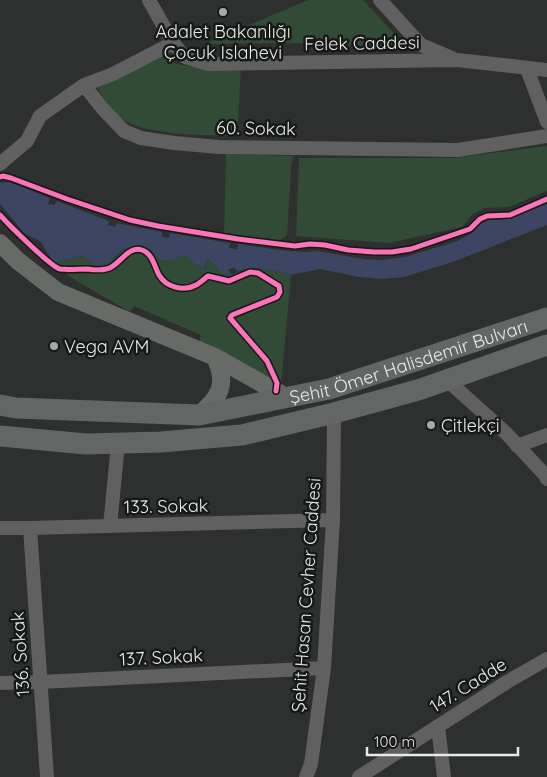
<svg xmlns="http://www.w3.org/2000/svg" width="547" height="777" font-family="Quicksand,sans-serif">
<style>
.green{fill:#314b36}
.water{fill:#3c4561}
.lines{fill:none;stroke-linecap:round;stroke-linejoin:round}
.minor{stroke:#5f605f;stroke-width:14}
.major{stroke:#686a68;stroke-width:18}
.highway{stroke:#646665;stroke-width:21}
.cycleway-casing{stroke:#161916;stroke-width:8}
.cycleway{stroke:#fb73b8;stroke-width:5}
.poi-dot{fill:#a6aaa7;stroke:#161916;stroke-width:2}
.labels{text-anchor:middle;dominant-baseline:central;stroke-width:5;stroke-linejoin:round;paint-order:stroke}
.poi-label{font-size:18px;fill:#e7ebe8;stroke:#161916;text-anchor:start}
.street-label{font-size:18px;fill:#e7ebe8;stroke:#161916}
</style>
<rect width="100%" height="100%" fill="#2d302e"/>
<!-- green -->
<path class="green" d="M 308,0 L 363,0 L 392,31 L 410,48 L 305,43 L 205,44 Z
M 165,53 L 170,62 C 193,69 217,69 241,70 L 237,136 C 206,135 147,136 122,119 C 110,112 103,98 97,86 Z
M 547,146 L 547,191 L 509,207 L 484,208 L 472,215 L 462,227 L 389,243 L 296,236 L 299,158 L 454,158 Z
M 226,154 L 293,156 L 291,169 L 287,236 L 278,241 L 224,233 Z
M 129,247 C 144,246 150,249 159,260 L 174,260 L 180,256 L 187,256 L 193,262 L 195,267 L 196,264 L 201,265 L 200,273 L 205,269 L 207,261 L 209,260 L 217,269 L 227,276 L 246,268 L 255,267 L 291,275 L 281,386 L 199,343 L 201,335 L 134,306 L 130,312 L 70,277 L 54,263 L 82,256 C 86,258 92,264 96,265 C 110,268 117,251 129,247 Z"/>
<!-- water -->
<path class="water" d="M 9,182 L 50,198 L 48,204 L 54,205 L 57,201 L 109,221 L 108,225 L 115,227 L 117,223 L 162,232 L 162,237 L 169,238 L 170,233 L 230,243 L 229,248 L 237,249 L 238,244 L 287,251 L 307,252 L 317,251 L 364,259 L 380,260 L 405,257 L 457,241 L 471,234 L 482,223 L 488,220 L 507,219 L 547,204 L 547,225 L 453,262 L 404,277 L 382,279 L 359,277 L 320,269 L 291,275 L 255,267 L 237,271 L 234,267 L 228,270 L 232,275 C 220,277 217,266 209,260 L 207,261 L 203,271 L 200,273 L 201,265 L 196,264 L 195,268 L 193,262 L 187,256 L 180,256 L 174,260 L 159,260 C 156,257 153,251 149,249 C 142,245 128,246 122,250 C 114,256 108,269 95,265 C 91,263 86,258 82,256 L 54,263 L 40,241 L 25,234 L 0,204 L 0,183 Z"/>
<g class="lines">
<!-- minor -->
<path class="minor" d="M 149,0 L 173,43 L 185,57 L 208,64 L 457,60 L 547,70
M 380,0 L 421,45 L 452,58
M 173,43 L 113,74 L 84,85 L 102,108 L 124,131 L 141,138 L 174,143 L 219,147 L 458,150 L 547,136
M 527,69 L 547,122
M 0,164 L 27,141 L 40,116 L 84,85
M 447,380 L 506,433 L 545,475 L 547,479
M 517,446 L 547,435
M 110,526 L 118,444
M 0,528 L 30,528 L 333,520
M 30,528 L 47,777
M 0,683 L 41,682 L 324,668
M 438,726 L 444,777
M 306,777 L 311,764 L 324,668 L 333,520 L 334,413
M 359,777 L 507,682 L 547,659"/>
<!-- major -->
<path class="major" d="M 0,243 L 18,261 L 58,292 L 215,357 L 286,397
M 199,415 C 220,397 228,384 215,357"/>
<!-- highway -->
<g class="highway">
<path id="s1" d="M 0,405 L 16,408 L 199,415 L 329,389 L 547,318"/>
<path d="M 0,436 L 86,444 L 161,442 L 242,435 L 334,413 L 418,390 L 547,345"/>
</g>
<defs>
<path id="cycleway" d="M 0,177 L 3,176 L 11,178 L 67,199 L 130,220 L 158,226 L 238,239 L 295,246 L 310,244 L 325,245 L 348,250 L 374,252 L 392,252 L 411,249 L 470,229 L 480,219 L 487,216 L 510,215 L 547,199
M 0,215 C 8,224 51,267 60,269 C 68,270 78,269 87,269 C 94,270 107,271 113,266 C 122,260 130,246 142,250 C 153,254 154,266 159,275 C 166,287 183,292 196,285 C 200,283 204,279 208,276 L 229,281 L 250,272 L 258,273 L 279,286 L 280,292 L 277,297 L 232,315 L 230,318 L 267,361 L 277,383 L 276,391"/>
</defs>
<!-- cycleway casing -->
<use href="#cycleway" class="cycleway-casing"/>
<!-- cycleway -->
<use href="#cycleway" class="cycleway"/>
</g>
<!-- markers -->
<g class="poi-dot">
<circle cx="223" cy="12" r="5"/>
<circle cx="54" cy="346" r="5"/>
<circle cx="431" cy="425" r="5"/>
</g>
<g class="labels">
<!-- poi labels -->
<g class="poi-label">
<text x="223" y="31" text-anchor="middle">Adalet Bakanlığı<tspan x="223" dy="21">Çocuk Islahevi</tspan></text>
<text x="64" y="346">Vega AVM</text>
<text x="441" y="425">Çitlekçi</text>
</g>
<!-- street labels -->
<g class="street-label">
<text transform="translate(362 43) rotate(-1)">Felek Caddesi</text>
<text transform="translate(256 128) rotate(1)">60. Sokak</text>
<text stroke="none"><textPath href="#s1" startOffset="416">Şehit Ömer Halisdemir Bulvarı</textPath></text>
<text transform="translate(166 506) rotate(-1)">133. Sokak</text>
<text transform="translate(306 595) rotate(-86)">Şehit Hasan Cevher Caddesi</text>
<text transform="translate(20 654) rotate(-94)">136. Sokak</text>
<text transform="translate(161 657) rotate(-3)">137. Sokak</text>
<text transform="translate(468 685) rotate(-32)">147. Cadde</text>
</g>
</g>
<!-- scale -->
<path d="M367 747v8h151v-8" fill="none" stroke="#e7ebe8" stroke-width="2.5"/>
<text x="374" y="747" font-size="15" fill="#e7ebe8" stroke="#161916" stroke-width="4" paint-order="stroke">100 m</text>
</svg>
